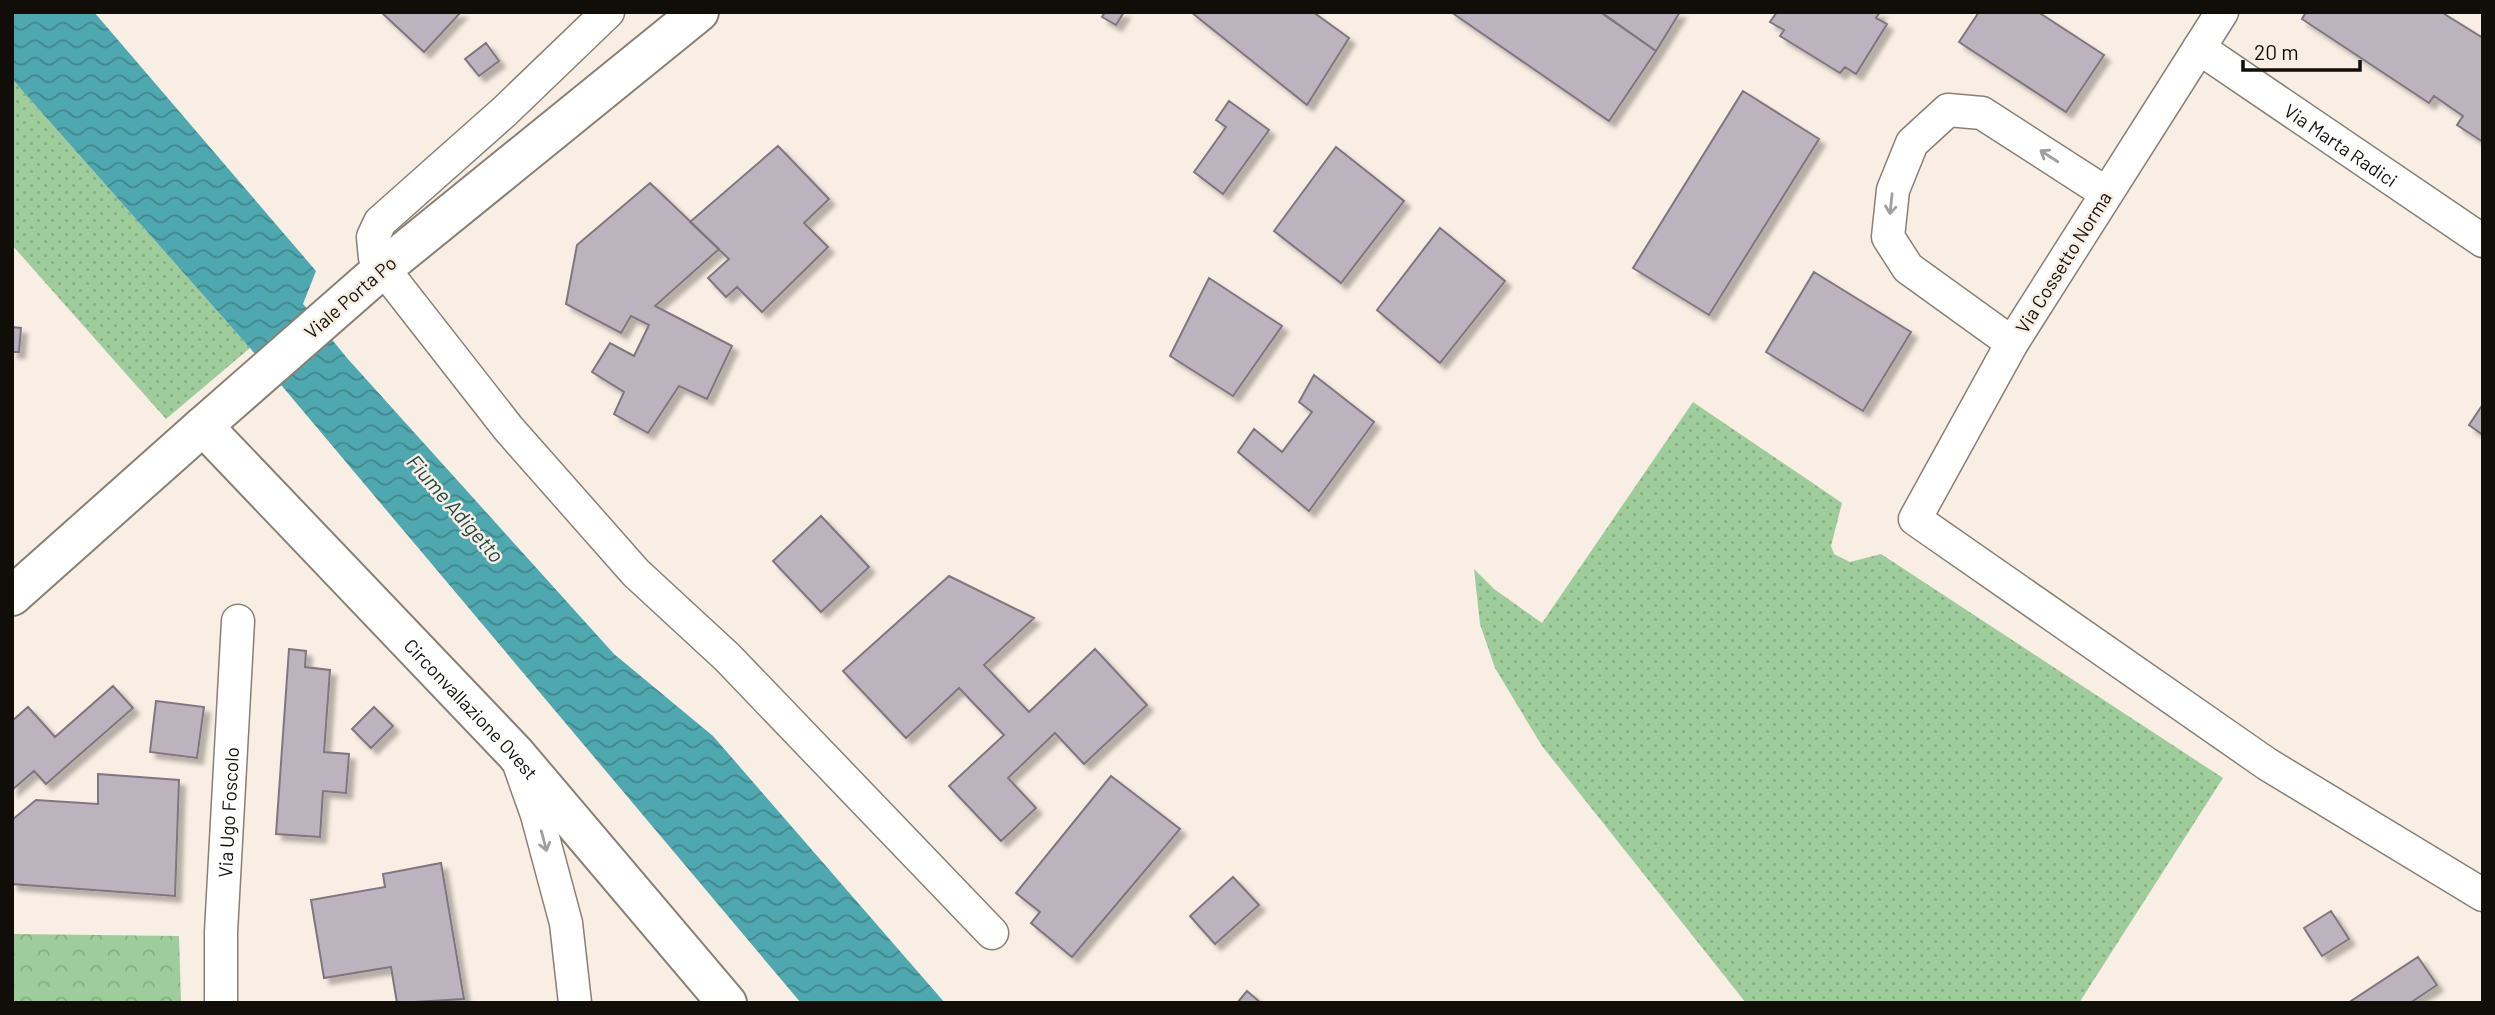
<svg xmlns="http://www.w3.org/2000/svg" width="2495" height="1015" font-family="Barlow,sans-serif">
<style>
.grass{fill:url(#grass-dots)}
.park{fill:url(#park-crowns)}
.water{fill:url(#water-waves)}
.building{fill:#bdb3be;stroke:#7f7680;stroke-width:2;filter:url(#shadow)}
.lines{fill:none;stroke-linecap:round;stroke-linejoin:round}
.minor-casing{stroke:#898075;stroke-width:35}
.tertiary-casing{stroke:#898075;stroke-width:42}
.secondary-casing{stroke:#898075;stroke-width:42}
.minor{stroke:#fff;stroke-width:32}
.tertiary{stroke:#fff;stroke-width:38}
.secondary{stroke:#fff;stroke-width:38}
.oneway{stroke:#a09f9d}
.labels{text-anchor:middle;dominant-baseline:central;stroke-width:5;stroke-linejoin:round;paint-order:stroke}
.street-label{font-size:19px;fill:#110e0a;stroke:#f8eee3}
.water-label{font-size:21px;font-style:italic;fill:#1d4649;stroke:#f8eee3}
</style>
<defs>
<pattern id="grass-dots" width="8" height="8" patternUnits="userSpaceOnUse" patternTransform="scale(1.75)"><rect width="8" height="8" fill="#9ecc9b"/><path d="M2 2h.1M6 6h.1" fill="none" stroke="#87ae84" stroke-width="1.8" stroke-linecap="round"/></pattern>
<pattern id="park-crowns" width="20" height="18" patternUnits="userSpaceOnUse" patternTransform="scale(1.75)"><rect width="20" height="18" fill="#9ecc9b"/><path d="M2 6a3 3 0 1 1 6 0M12 15a3 3 0 1 1 6 0" fill="none" stroke="#87ae84"/></pattern>
<pattern id="water-waves" width="16" height="10" patternUnits="userSpaceOnUse" patternTransform="scale(1.75)"><rect width="16" height="10" fill="#4fa8af"/><path d="M0 5q4-4 8 0t8 0" fill="none" stroke="#40878d"/></pattern>
<filter id="shadow"><feDropShadow dx="6" dy="6" stdDeviation="2" flood-color="#0004"/></filter>
</defs>
<rect width="100%" height="100%" fill="#f8eee3"/>
<!-- grass -->
<path class="grass" d="M 12,79 L 250,348 L 166,419 L 12,245 Z
M 1693,402 L 1842,503 L 1831,546 L 1834,554 L 1850,562 L 1881,554 L 2223,778 L 2079,1003 L 1746,1003 L 1542,746 L 1495,668 L 1480,624 L 1474,569 L 1494,589 L 1542,623 Z"/>
<!-- park -->
<path class="park" d="M 12,934 L 179,936 L 181,1003 L 12,1003 Z"/>
<!-- water -->
<path class="water" d="M 12,12 L 94,12 L 316,271 L 303,304 L 347,358 L 614,654 L 713,736 L 945,1003 L 801,1003 L 250,348 L 12,79 Z"/>
<!-- building -->
<path class="building" d="M 381,12 L 461,12 L 424,52 Z
M 1105,12 L 1124,12 L 1116,25 L 1102,17 Z
M 1191,12 L 1313,12 L 1349,38 L 1307,105 Z
M 1451,12 L 1601,12 L 1656,51 L 1609,121 Z
M 1600,12 L 1680,12 L 1656,51 Z
M 1777,12 L 1880,12 L 1876,18 L 1887,24 L 1856,74 L 1845,67 L 1840,73 L 1780,36 L 1784,30 L 1770,22 Z
M 1979,12 L 2038,12 L 2104,55 L 2066,112 L 1959,42 Z
M 2306,12 L 2441,12 L 2483,38 L 2483,142 L 2457,125 L 2463,116 L 2434,96 L 2429,103 L 2302,19 Z
M 486,43 L 499,61 L 479,76 L 465,59 Z
M 1743,91 L 1819,139 L 1709,315 L 1633,268 Z
M 1229,101 L 1269,130 L 1223,194 L 1194,172 L 1226,127 L 1216,120 Z
M 778,146 L 829,199 L 804,223 L 828,247 L 762,312 L 737,287 L 726,297 L 708,278 L 729,259 L 690,222 Z
M 1336,147 L 1404,201 L 1341,283 L 1274,231 Z
M 650,183 L 719,249 L 655,306 L 732,346 L 707,399 L 679,386 L 648,433 L 614,414 L 624,392 L 592,372 L 610,343 L 634,356 L 649,325 L 631,316 L 621,333 L 566,304 L 577,245 Z
M 1440,228 L 1505,281 L 1440,363 L 1377,310 Z
M 1814,272 L 1911,332 L 1863,411 L 1766,352 Z
M 1209,278 L 1282,326 L 1233,396 L 1170,356 Z
M 12,327 L 21,328 L 19,352 L 12,352 Z
M 1314,375 L 1374,422 L 1309,511 L 1238,452 L 1254,429 L 1282,452 L 1312,412 L 1299,402 Z
M 2483,404 L 2483,435 L 2469,425 Z
M 821,516 L 869,567 L 821,612 L 773,561 Z
M 949,576 L 1034,618 L 984,665 L 1029,712 L 1095,649 L 1147,705 L 1084,764 L 1055,733 L 1008,778 L 1036,808 L 1001,841 L 949,786 L 1004,735 L 959,688 L 906,738 L 843,671 Z
M 289,649 L 306,651 L 305,667 L 330,670 L 324,752 L 349,754 L 346,793 L 323,791 L 320,837 L 276,834 Z
M 113,686 L 133,708 L 46,784 L 34,771 L 12,790 L 12,721 L 28,707 L 55,737 Z
M 156,701 L 204,707 L 197,758 L 150,752 Z
M 374,707 L 393,726 L 371,748 L 352,729 Z
M 98,774 L 179,780 L 175,896 L 12,884 L 12,820 L 36,800 L 98,804 Z
M 1111,776 L 1180,829 L 1072,957 L 1031,923 L 1040,912 L 1016,893 Z
M 441,863 L 464,999 L 397,1003 L 391,967 L 324,978 L 311,900 L 385,887 L 383,874 Z
M 1233,877 L 1259,905 L 1215,944 L 1190,916 Z
M 2331,911 L 2349,939 L 2322,956 L 2304,928 Z
M 2418,957 L 2437,985 L 2410,1003 L 2348,1003 Z
M 1247,991 L 1261,1003 L 1237,1003 Z"/>
<g class="lines">
<defs>
<g id="minor">
<path d="M 608,12 L 505,111 L 380,222 L 373,237 L 375,258 L 508,428 L 636,573 L 727,657 L 992,933"/>
<path d="M 2222,12 L 2012,343 L 1915,519 L 2267,764 L 2483,895"/>
<path id="s1" d="M 2199,48 L 2483,241"/>
<path d="M 2012,343 L 1908,268 L 1888,237 L 1893,190 L 1912,143 L 1948,110 L 1982,113 L 2106,193"/>
<path d="M 519,764 L 537,815 L 566,923 L 575,1003"/>
<path id="s2" d="M 221,1003 L 221,932 L 238,621"/>
</g>
<path id="tertiary" d="M 12,596 L 203,426"/>
<g id="secondary">
<path id="s3" d="M 699,12 L 381,270 L 203,426 L 515,753 L 727,1003"/>
</g>
</defs>
<!-- minor casing -->
<use href="#minor" class="minor-casing"/>
<!-- tertiary casing -->
<use href="#tertiary" class="tertiary-casing"/>
<!-- secondary casing -->
<use href="#secondary" class="secondary-casing"/>
<!-- minor -->
<use href="#minor" class="minor"/>
<!-- tertiary -->
<use href="#tertiary" class="tertiary"/>
<!-- secondary -->
<use href="#secondary" class="secondary"/>
</g>
<!-- one-way arrows -->
<defs><path id="oneway-shaft" d="M-6 0H5M1.5-3L5.5 0L1.5 3" fill="none" stroke-width="1.6" stroke-linecap="round" stroke-linejoin="round" transform="scale(1.75)"/></defs>
<g class="oneway">
<use href="#oneway-shaft" transform="translate(2049 156) rotate(-147)"/>
<use href="#oneway-shaft" transform="translate(1891 204) rotate(96)"/>
<use href="#oneway-shaft" transform="translate(544 841) rotate(75)"/>
</g>
<g class="labels">
<!-- street labels -->
<g class="street-label">
<text stroke="none"><textPath href="#s1" startOffset="172">Via Marta Radici</textPath></text>
<text transform="translate(2063 262) rotate(-58)">Via Cossetto Norma</text>
<text transform="translate(350 297) rotate(-41)">Viale Porta Po</text>
<text stroke="none"><textPath href="#s3" startOffset="1036">Circonvallazione Ovest</textPath></text>
<text stroke="none"><textPath href="#s2" startOffset="191">Via Ugo Foscolo</textPath></text>
</g>
<!-- water labels -->
<g class="water-label">
<text transform="translate(456 508) rotate(49)">Fiume Adigetto</text>
</g>
</g>
<!-- border -->
<rect width="2495" height="1015" fill="none" stroke="#110e0a" stroke-width="28"/>
<!-- scale -->
<path d="M2243 60v10h117v-10" fill="none" stroke="#110e0a" stroke-width="3.5"/>
<text x="2254" y="60" font-size="21" fill="#110e0a" stroke="#f8eee3" stroke-width="5" paint-order="stroke">20 m</text>
</svg>
